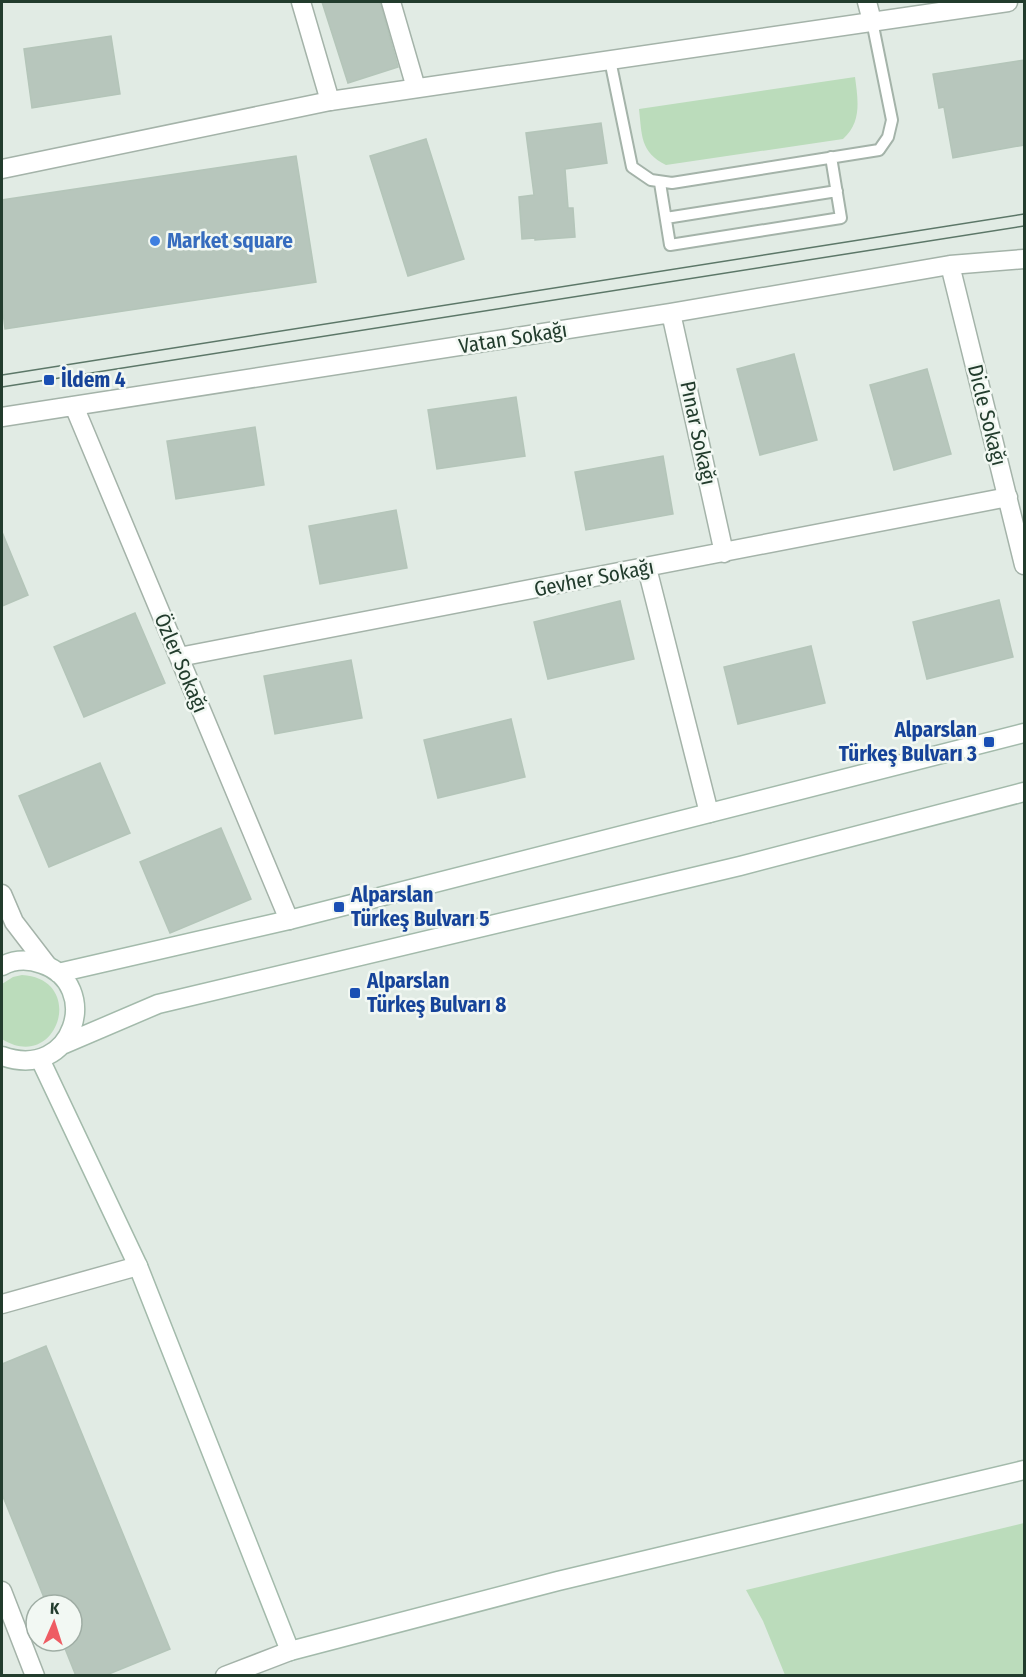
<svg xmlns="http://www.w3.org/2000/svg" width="1026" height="1677" font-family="'Fira Sans Condensed',sans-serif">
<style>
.green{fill:#bbdcbb}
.building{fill:#b7c6bc;stroke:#b4c5b9;stroke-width:1.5}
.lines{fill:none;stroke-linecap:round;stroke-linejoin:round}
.service-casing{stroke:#a4b3a9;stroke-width:14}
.minor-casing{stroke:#a4b3a9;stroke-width:21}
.tertiary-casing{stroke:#a4b3a9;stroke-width:21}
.secondary-casing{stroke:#a3baab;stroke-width:21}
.service{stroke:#fff;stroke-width:10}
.minor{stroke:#fff;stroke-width:18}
.tertiary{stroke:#fff;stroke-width:18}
.secondary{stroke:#fff;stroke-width:18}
.tram{stroke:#5c7768;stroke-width:1.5}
.shop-dot{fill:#3f7fe0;stroke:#f2f8f3;stroke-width:2}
.transit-dot{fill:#1a4fb4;stroke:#f2f8f3;stroke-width:2}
.labels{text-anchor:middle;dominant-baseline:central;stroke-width:5;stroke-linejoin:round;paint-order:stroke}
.shop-label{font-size:21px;font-weight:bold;fill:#366cbe;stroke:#f2f8f3;text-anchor:start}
.street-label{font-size:21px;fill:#223c2d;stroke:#f2f8f3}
.transit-label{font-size:21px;font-weight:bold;fill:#164399;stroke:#f2f8f3;text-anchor:start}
</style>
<rect width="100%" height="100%" fill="#e1ebe4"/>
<!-- green -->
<path class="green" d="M 855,77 C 858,100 862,122 843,139 L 666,165 C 640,152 642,135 639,109 Z
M 22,975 C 88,979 57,1074 2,1039 L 2,984 L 13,977 Z
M 1024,1523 L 1024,1675 L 785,1675 L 763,1621 L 746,1590 Z"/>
<!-- building -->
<path class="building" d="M 322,2 L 380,2 L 398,67 L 348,83 Z
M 111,36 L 120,94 L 32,108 L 24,49 Z
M 1024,60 L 1024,145 L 953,158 L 944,107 L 939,108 L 933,74 Z
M 601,123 L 607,163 L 565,169 L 568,208 L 573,208 L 575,237 L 535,240 L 535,238 L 522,239 L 519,197 L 534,195 L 526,133 Z
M 426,139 L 464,259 L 408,276 L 370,156 Z
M 296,156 L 316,282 L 5,329 L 2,303 L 2,200 Z
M 794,354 L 817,440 L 760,455 L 737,369 Z
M 927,369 L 951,454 L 894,470 L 870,385 Z
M 516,397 L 525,456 L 437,469 L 428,410 Z
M 255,427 L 264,485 L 176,499 L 167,441 Z
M 663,456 L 673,514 L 586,530 L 575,472 Z
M 396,510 L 407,568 L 320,584 L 309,526 Z
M 2,532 L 28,595 L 2,606 Z
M 999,600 L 1013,657 L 927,679 L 913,622 Z
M 620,601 L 634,659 L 548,679 L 534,622 Z
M 135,613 L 165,683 L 84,717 L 54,647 Z
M 811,646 L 825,703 L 738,724 L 724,667 Z
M 351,660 L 362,718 L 275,734 L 264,676 Z
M 511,719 L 525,777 L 438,798 L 424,740 Z
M 100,763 L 130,833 L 49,867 L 19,796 Z
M 221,828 L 251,899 L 170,933 L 140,862 Z
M 46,1346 L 170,1649 L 104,1676 L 76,1676 L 62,1641 L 72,1641 L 72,1605 L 47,1605 L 2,1494 L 2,1364 Z"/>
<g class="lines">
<defs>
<path id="service" d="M 610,60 L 632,167 L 651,180 L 672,183 L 879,150 L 888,137 L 892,120 L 872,21
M 660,183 L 670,245 L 841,218 L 831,157
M 666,218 L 837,191"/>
<path id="minor" d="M 301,2 L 330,101
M 391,2 L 416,88
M 867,2 L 872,21
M 950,265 L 1024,565
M 671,313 L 724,553
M 74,406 L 289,920
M 2,417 L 671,313 L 950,265 L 1024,259
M 647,568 L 709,813
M 179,657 L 1008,497
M 2,1304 L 138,1266
M 2,1591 L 35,1676
M 225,1676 L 290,1651"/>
<path id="tertiary" d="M 2,169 L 330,101 L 1008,2
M 2,894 L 14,922 L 47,965"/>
<path id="secondary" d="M 2,966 C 15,959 28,959 42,964 C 102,984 75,1082 2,1056
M 58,973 L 289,920 L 1024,733
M 62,1045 L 158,1004 L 740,866 L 1024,792
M 40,1059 L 138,1266 L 290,1651 L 558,1581 L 1024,1470"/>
</defs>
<!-- service casing -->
<use href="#service" class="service-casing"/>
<!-- minor casing -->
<use href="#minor" class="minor-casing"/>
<!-- tertiary casing -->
<use href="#tertiary" class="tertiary-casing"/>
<!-- secondary casing -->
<use href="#secondary" class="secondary-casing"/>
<!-- service -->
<use href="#service" class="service"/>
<!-- minor -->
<use href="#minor" class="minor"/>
<!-- tertiary -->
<use href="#tertiary" class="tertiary"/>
<!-- secondary -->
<use href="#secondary" class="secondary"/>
<!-- tram -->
<path class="tram" d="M 2,375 L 1024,214
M 2,387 L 1024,226"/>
</g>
<!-- markers -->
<circle class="shop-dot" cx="155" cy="241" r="6"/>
<g class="transit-dot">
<rect x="43" y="374" width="12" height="12" rx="3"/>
<rect x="983" y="736" width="12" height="12" rx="3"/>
<rect x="333" y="901" width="12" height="12" rx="3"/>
<rect x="349" y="987" width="12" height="12" rx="3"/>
</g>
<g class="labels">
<!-- shop labels -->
<g class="shop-label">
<text x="167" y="241">Market square</text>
</g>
<!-- street labels -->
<g class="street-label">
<text transform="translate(513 338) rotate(-9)">Vatan Sokağı</text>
<text transform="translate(987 415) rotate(76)">Dicle Sokağı</text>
<text transform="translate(698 433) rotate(78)">Pınar Sokağı</text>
<text transform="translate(594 578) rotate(-11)">Gevher Sokağı</text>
<text transform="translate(181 663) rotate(67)">Özler Sokağı</text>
</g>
<!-- transit labels -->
<g class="transit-label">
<text x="61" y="380">İldem 4</text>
<text x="977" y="730" text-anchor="end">Alparslan<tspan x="977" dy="24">Türkeş Bulvarı 3</tspan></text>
<text x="351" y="895">Alparslan<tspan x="351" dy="24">Türkeş Bulvarı 5</tspan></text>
<text x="367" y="981">Alparslan<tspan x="367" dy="24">Türkeş Bulvarı 8</tspan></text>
</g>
</g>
<!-- border -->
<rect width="1026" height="1677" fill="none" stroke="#223c2d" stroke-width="6"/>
<!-- north arrow -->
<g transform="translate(54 1623) rotate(3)"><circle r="28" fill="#f2f8f3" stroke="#9fada4" stroke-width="1.5"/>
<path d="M0-4.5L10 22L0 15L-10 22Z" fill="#ee5c63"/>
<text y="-9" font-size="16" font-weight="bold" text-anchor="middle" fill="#223c2d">K</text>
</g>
</svg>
